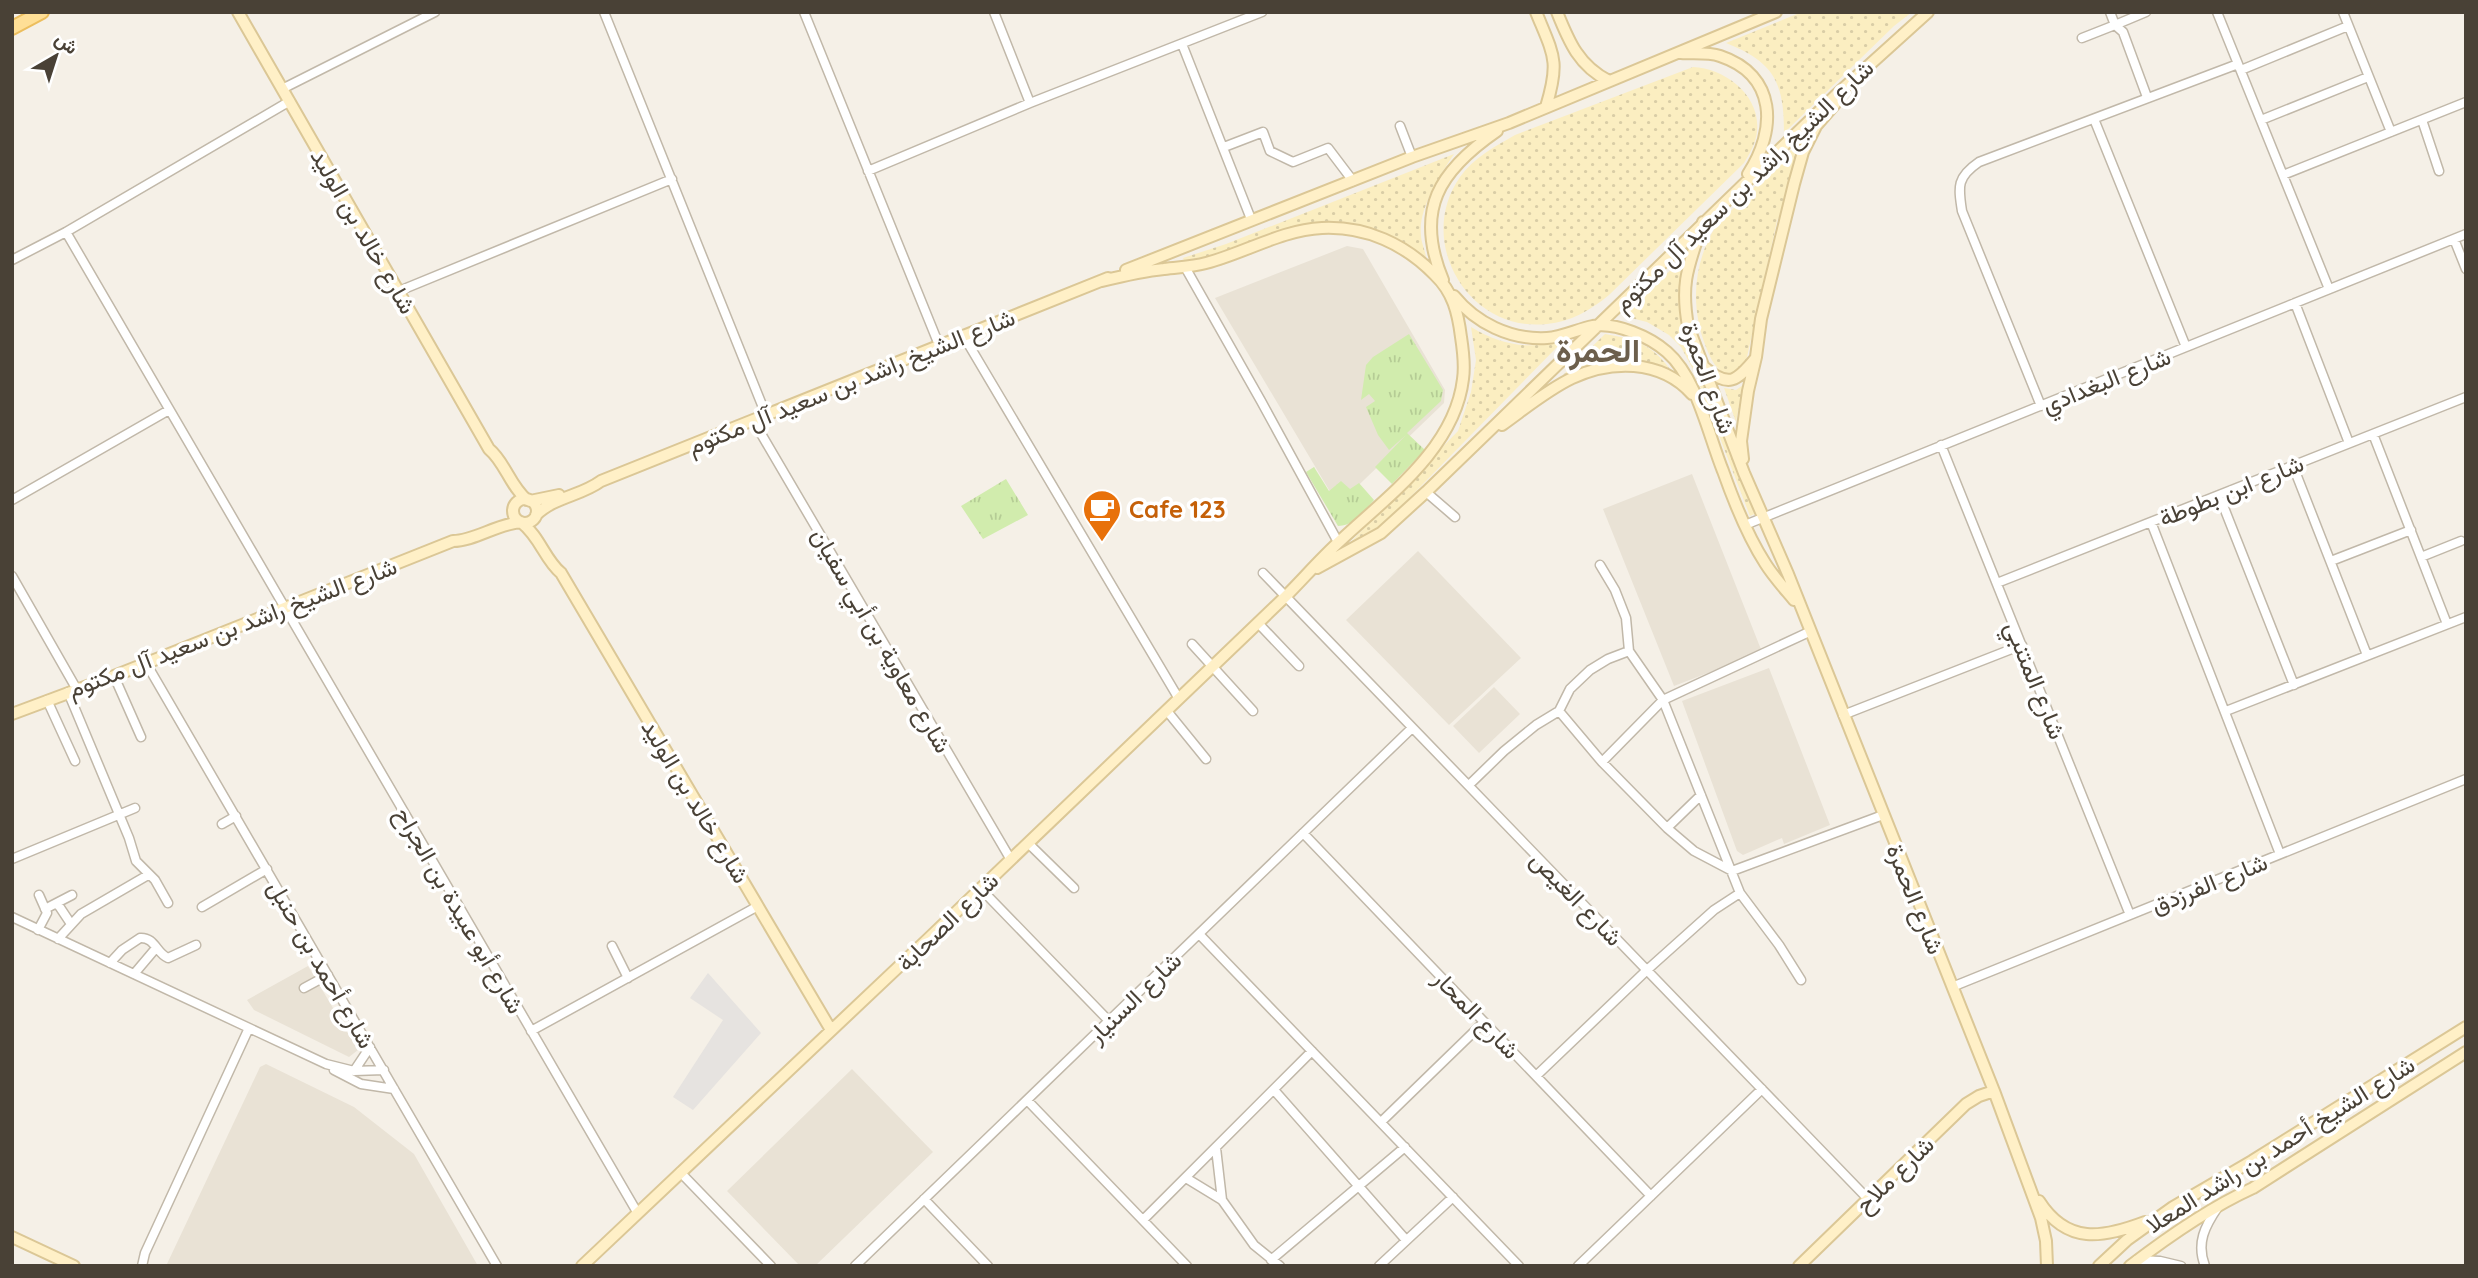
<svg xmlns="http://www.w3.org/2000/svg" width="2478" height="1278" font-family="Quicksand,Vazirmatn,sans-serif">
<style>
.residential{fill:#e9e2d5}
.sand{fill:url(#sand-dots)}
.park{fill:url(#park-tufts)}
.parking{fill:#e6e3e0}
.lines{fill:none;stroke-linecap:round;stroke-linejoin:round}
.street-casing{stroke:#c1b8a9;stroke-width:11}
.secondary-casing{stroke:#dbc796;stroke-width:14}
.primary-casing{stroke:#ecbe5e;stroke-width:16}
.street{stroke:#fff;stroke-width:8}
.secondary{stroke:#fff0c7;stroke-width:10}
.primary{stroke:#ffdf96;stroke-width:12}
.labels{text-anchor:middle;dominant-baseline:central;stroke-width:7;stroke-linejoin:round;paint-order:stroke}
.street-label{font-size:24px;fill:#494136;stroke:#fff}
.food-label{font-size:24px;font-weight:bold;fill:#c56008;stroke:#fff;text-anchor:start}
.district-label{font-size:32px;font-weight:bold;fill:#6c5f4c;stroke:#fff}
</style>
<defs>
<pattern id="sand-dots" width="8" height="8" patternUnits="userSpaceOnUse" patternTransform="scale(1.75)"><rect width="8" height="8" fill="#fbeec1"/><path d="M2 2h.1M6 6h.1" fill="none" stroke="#d9cda6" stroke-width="1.8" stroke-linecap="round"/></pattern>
<pattern id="park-tufts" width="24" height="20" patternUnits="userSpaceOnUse" patternTransform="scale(1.75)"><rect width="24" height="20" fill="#d1ecad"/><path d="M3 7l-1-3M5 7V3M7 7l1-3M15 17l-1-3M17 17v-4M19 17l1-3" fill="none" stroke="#b5cc95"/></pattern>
</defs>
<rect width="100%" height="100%" fill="#f5f0e7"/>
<!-- residential -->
<path class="residential" d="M 1347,246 L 1363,249 L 1445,390 L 1444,403 L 1338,505 L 1215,298 Z
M 1692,474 L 1762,652 L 1674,686 L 1603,509 Z
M 1418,551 L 1521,658 L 1449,725 L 1346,620 Z
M 1769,668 L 1830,825 L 1784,844 L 1782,838 L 1743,855 L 1737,851 L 1682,701 Z
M 1494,687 L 1520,714 L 1479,753 L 1453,726 Z
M 308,966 L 358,1050 L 349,1057 L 254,1010 L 247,1000 Z
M 266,1064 L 354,1107 L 414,1154 L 478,1266 L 166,1266 L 260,1067 Z
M 852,1069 L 933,1152 L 815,1266 L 800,1266 L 727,1191 Z"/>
<!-- sand -->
<path class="sand" d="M 1802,12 L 1912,12 L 1894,26 L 1784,133 C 1784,82 1774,62 1726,43 Z
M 1693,67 C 1725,68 1761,96 1757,131 C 1756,143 1750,153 1744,163 L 1609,295 C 1591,310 1570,322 1547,324 C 1468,333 1415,241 1460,177 C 1473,158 1496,146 1515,135 Z
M 1801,140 L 1785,206 L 1777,221 L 1747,357 L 1743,368 L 1729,376 C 1716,370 1711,360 1706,347 C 1690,307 1693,263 1716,226 Z
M 1454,154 C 1440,175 1418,209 1421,235 C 1421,242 1425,250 1426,257 L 1395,237 L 1365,226 L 1334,224 L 1186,265 L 1183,258 L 1226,244 Z
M 1684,257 L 1680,279 L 1680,303 L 1686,334 L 1757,513 L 1750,516 L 1695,373 L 1681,347 L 1669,335 L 1647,322 L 1623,316 Z
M 1471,327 C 1501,345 1528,350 1563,341 L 1378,530 L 1349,544 L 1458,431 L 1471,392 L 1476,360 Z
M 1605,334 C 1643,340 1656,348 1677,379 C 1636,354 1607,355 1563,375 Z
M 1743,385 L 1736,422 L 1724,388 L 1736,390 Z"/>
<!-- park -->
<path class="park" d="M 1409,334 L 1443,390 L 1441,401 L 1407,433 L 1425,450 L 1392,484 L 1375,467 L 1406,435 L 1389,450 L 1378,435 L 1366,407 L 1375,401 L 1369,394 L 1361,400 L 1366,365 L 1373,357 Z
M 1314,467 L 1329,491 L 1341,481 L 1350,489 L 1359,483 L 1374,500 C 1364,511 1354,526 1338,526 L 1306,472 Z
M 1006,479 L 1028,515 L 983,539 L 961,506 Z"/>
<!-- parking -->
<path class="parking" d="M 708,973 L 761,1033 L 693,1110 L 673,1097 L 723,1020 L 690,998 Z"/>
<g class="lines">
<defs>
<path id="street" d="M 604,12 L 766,415
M 804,12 L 939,345
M 994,12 L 1030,103
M 2110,12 L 2115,25 L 2146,12
M 2217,12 L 2329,289
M 2343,12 L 2391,132
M 2082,38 L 2115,25 L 2123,32 L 2147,97
M 1182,44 L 1251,219
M 2241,70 L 2348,26
M 282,89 L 435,12
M 2094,119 L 2186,347
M 2261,120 L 2368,77
M 2422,120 L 2439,171
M 1400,126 L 1412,157
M 1224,147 L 1263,132 L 1270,151 L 1293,162 L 1328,148 L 1353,181
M 868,171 L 1030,103 L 1262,12
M 2283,175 L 2466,102
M 66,232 L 637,1212
M 2454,239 L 2466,269
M 12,260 L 66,232 L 290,101
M 1185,267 L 1261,401 L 1338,542
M 399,291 L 672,179
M 2295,303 L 2349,443
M 963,335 L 1179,699
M 2041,406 L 1962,211 C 1958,186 1957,177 1979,162 L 2238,64
M 753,420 L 1011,860
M 2373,434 L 2447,624
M 1941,445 L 2130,915
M 2293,466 L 2367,655
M 1426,492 L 1455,517
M 2219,495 L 2294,685
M 12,500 L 169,410
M 2151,522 L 2280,854
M 1745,525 L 2466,234
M 2421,557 L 2461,541
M 2331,561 L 2411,530
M 1600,565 L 1615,590 L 1626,618 L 1629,651 L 1663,700 L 1740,893 L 1779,945 L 1801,980
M 1263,573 L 1868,1199
M 12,576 L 76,688
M 1997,583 L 2466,397
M 1258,623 L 1299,666
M 1192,644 L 1253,711
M 146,663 L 497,1266
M 114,676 L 141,737
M 68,692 L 129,838 L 136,861 L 155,880 L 168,903
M 47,700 L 75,761
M 1167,711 L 1206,759
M 1559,711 L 1602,762 L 1667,828 L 1694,851 L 1732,871 L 1883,815
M 2226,711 L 2466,617
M 1843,715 L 2022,645
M 1602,762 L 1663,700 L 1809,632
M 1469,785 L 1504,751 L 1536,725 L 1559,711 L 1570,689 L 1590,670 L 1608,659 L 1629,651
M 222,824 L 236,816
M 1667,828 L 1701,795
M 1303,833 L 1651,1196
M 1028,843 L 1074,888
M 12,859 L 135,808
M 981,889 L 1109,1021
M 57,903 L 71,924
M 202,907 L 267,869
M 45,909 L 72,895
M 12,917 L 326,1064 L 354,1071 L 384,1070
M 38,930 L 47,913 L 39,895
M 1199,934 L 1519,1266
M 58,939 L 81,914 L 148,875
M 612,946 L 628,978
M 110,963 L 122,950 L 140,938 C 155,937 156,953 168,958 L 196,945
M 134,974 L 156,948
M 1952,987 L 2466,779
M 304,988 L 328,975
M 531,1031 L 758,906
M 334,1070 L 361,1084 L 394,1089
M 354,1071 L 370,1047
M 1536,1076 L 1647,970 L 1714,910 L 1740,893
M 1274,1090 L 1406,1240
M 1027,1100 L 1187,1266
M 1381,1122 L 1484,1022
M 1216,1148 L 1222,1200
M 680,1172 L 771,1266
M 1186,1178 L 1222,1200 L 1254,1245 L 1280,1266
M 924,1199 L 988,1266
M 1143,1220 L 1312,1051
M 1271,1260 L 1405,1147
M 2137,1260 L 2160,1261 L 2181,1266
M 142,1266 L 145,1253 L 249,1028
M 855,1266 L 1412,728
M 1379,1266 L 1453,1197
M 1578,1266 L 1762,1089
M 2205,1266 C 2196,1243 2205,1226 2218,1207"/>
<path id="secondary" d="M 238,12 L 489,449 C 505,462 510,486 527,500
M 1536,12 C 1554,56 1560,61 1546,107
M 1557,12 C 1569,42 1579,66 1609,81
M 1681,53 C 1693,54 1708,52 1720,56 C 1777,75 1777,130 1748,174
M 1703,222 C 1689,265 1680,281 1688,326 L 1744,473 L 1788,574 L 1994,1091 L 2041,1218 L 2046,1241 L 2047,1266
M 1126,270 L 1412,157 L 1509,123 L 1776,12
M 1443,280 C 1414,210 1439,171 1497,131
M 1454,296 C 1476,323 1510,340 1547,338 C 1562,337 1578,329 1593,326 C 1616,322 1650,337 1667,352 C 1697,378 1708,434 1723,471 C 1734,502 1747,535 1765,563 C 1773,576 1784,588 1794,600
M 1704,367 C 1729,388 1736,382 1755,359
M 1502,425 C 1544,395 1579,362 1634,366 C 1656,368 1677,377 1692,394
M 1743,459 L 1741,441 L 1748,391 L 1756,357 L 1761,319 L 1794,184 L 1803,152 L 1816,126 L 1835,104
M513 511a12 12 0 1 1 24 0a12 12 0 1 1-24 0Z
M 530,501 L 559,495
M 536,515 C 554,497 581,496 601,481 L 1108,278
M 522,523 C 540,537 545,560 561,573 L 831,1030
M 1317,568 L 1381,533 L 1426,492 L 1835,96 L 1928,12
M 12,714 L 114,676 L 453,541 C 474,541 497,524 521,522
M 2039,1201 C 2067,1245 2103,1238 2145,1222
M 12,1237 L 74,1266
M 582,1266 L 928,939 L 1285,597 C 1304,578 1321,558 1341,540 C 1388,496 1455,448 1463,379 C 1465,366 1463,350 1461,337 C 1458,313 1453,292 1435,275 C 1405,244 1366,226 1322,228 C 1281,230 1245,253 1206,263 C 1192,267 1178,267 1164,269 C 1143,271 1122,276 1102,281
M 1799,1266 L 1966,1104 L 1979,1096 L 1994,1091
M 2099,1266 L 2127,1240 L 2173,1207 L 2252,1161 L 2466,1027
M 2130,1266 C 2169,1236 2209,1208 2253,1188 L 2466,1052"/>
<path id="primary" d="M 12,28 L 42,12"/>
</defs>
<!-- street casing -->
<use href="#street" class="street-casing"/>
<!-- secondary casing -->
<use href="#secondary" class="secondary-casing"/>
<!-- primary casing -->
<use href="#primary" class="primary-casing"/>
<!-- street -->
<use href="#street" class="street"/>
<!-- secondary -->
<use href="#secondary" class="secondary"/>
<!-- primary -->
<use href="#primary" class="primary"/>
</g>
<!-- icons -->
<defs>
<symbol id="cafe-pin" viewBox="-11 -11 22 30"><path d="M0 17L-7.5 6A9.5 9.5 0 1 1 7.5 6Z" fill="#e8710a" stroke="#fff"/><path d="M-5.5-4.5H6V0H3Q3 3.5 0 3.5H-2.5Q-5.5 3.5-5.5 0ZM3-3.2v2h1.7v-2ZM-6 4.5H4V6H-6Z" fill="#fff"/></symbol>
</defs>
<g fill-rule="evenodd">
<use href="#cafe-pin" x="1080" y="487" width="44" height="60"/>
</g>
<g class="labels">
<!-- street labels -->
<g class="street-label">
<text transform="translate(1743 185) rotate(-44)">شارع الشيخ راشد بن سعيد آل مكتوم</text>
<text transform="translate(364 231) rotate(60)">شارع خالد بن الوليد</text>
<text transform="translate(1709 378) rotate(70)">شارع الحمرة</text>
<text transform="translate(2106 380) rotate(-22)">شارع البغدادي</text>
<text transform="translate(851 381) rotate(-22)">شارع الشيخ راشد بن سعيد آل مكتوم</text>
<text transform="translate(2231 490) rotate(-22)">شارع ابن بطوطة</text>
<text transform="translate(232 627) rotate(-21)">شارع الشيخ راشد بن سعيد آل مكتوم</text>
<text transform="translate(882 640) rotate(60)">شارع معاوية بن أبي سفيان</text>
<text transform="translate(2036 680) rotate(68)">شارع المتنبي</text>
<text transform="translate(696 801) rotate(59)">شارع خالد بن الوليد</text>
<text transform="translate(2209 883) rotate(-22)">شارع الفرزدق</text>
<text transform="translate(1577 898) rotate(46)">شارع الغيص</text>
<text transform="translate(1916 899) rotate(68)">شارع الحمرة</text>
<text transform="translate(460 910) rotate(60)">شارع أبو عبيدة بن الجراح</text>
<text transform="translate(947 921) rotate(-44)">شارع الصحابة</text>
<text transform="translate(322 964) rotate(60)">شارع أحمد بن حنبل</text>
<text transform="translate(1134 997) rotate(-44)">شارع السنيار</text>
<text transform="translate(1477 1014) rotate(46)">شارع المحار</text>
<text transform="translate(2280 1144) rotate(-32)">شارع الشيخ أحمد بن راشد المعلا</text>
<text transform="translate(1894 1174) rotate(-44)">شارع ملاح</text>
</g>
<!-- food labels -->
<g class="food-label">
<text x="1129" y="509">Cafe 123</text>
</g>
<!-- district labels -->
<g class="district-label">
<text x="1598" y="350">الحمرة</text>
</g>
</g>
<!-- border -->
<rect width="2478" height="1278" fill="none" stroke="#494136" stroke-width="28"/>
<!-- north arrow -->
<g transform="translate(56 56) rotate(39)" stroke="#ffffff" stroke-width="5" paint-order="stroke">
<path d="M0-5L12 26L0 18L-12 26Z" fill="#494136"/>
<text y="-10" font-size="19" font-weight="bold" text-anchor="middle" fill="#494136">ش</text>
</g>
</svg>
